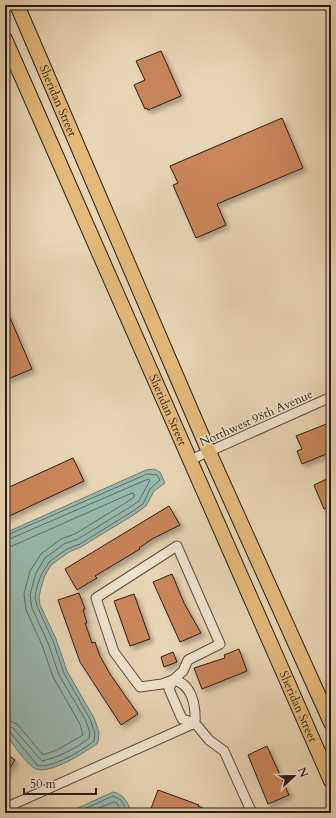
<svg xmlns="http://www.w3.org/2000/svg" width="336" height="818" font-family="Cardo,serif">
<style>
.water{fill:#97b9ad;stroke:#6b7a70}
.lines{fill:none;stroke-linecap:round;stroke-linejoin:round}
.shore{stroke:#606a61;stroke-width:1}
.building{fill:#ca855a;stroke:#291b15;filter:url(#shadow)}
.street-casing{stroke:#594a3d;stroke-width:11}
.primary-casing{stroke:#291b15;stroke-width:16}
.street{stroke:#f0e4ce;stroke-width:9}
.primary{stroke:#e4ba7a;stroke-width:14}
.labels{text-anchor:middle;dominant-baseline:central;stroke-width:3;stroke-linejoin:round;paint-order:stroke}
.street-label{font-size:12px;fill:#291b15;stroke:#f0e4ce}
</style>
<defs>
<filter id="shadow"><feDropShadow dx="3.5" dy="3.5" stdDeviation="2" flood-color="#0004"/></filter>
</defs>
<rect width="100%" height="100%" fill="#e8d5b4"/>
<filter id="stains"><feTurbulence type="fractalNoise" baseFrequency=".005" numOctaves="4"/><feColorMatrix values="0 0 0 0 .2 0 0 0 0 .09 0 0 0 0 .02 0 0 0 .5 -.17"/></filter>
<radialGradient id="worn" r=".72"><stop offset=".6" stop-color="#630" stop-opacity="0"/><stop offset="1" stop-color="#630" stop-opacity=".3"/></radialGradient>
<!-- water -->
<path class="water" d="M 154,469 L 160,472 L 165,483 L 154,491 L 146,506 L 135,514 L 81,547 L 69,552 L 51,565 L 44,577 L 41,588 L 39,597 L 40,605 L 56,639 L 67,671 L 94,718 L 99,732 L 98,743 C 87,751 47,777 34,768 C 25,762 11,742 5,732 L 5,533 L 146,470 Z
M 113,792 C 125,794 127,803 132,813 L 67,813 Z"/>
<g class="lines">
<!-- shore -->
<path class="shore" d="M 5,536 L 147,474 L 157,475 L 160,480 L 150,489 L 143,504 L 133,511 L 80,544 L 67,549 L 49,562 L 41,575 L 37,587 L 35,597 L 37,606 L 53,641 L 64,673 L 90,719 L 95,733 L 94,741 C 83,750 50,770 37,765 L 10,732 L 5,730
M 5,541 L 148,479 L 150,480 L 139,501 L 130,507 L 78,539 L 64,544 L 45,558 L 36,573 L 30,595 L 32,608 L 48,643 L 59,675 L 86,721 L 90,733 L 89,738 C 76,749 58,757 42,761 L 13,728 L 5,725
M 5,547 L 12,546 L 132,493 L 134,494 L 134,497 L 127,502 L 75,534 L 61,539 L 41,554 L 30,571 L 24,594 L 26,610 L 42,645 L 53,677 L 80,724 L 83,735 L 57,750 L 43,755 L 17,724 L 5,719
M 75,813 L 113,796 L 121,800 L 128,813
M 86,813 L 114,802 L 117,803 L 122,813"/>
</g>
<!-- building -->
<path class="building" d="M 161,51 L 181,96 L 148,110 L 147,108 L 145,109 L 134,85 L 145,80 L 136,61 Z
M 282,118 L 303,168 L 217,204 L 226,225 L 196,238 L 173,185 L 178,183 L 170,166 Z
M 5,306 L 32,369 L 8,379 L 5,372 Z
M 329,423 L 331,428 L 331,452 L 302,464 L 297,451 L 302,449 L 296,436 Z
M 73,458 L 84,481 L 5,518 L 5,489 Z
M 331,477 L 331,506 L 324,509 L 314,485 Z
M 169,506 L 180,525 L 152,539 L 139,548 L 140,549 L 95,576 L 97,578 L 77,590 L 65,569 Z
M 172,574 L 184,603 L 201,633 L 180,642 L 153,582 Z
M 79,593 L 85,609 L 83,610 L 87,623 L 85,623 L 92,643 L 95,642 L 100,656 L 110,674 L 138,714 L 121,725 L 80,662 L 58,600 Z
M 134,594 L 150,639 L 130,646 L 114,601 Z
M 239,649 L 247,671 L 202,689 L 194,668 L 225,658 L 224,655 Z
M 173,652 L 177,662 L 164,667 L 161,657 Z
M 267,746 L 289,795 L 268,804 L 248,755 Z
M 5,753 L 15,760 L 5,775 Z
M 158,790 L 199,805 L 198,806 L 214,813 L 157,813 L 150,811 Z"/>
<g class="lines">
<defs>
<path id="street" d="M 190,460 L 331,397
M 177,546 L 220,644 L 188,660 L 183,671 L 173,680 L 162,684 L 140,687 L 114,652 L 96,598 Z
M 173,680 C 192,683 196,706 195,723 L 182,719 L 169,689 Z
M 195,723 L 209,740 L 224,751 L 252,813
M 5,808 L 195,723"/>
<g id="primary">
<path id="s1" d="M 17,5 L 209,452 L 331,723"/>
<path id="s2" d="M 5,39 L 331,781"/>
</g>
</defs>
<!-- street casing -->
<use href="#street" class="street-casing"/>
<!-- primary casing -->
<use href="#primary" class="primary-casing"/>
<!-- street -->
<use href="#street" class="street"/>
<!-- primary -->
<use href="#primary" class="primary"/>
</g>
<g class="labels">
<!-- street labels -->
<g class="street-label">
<text stroke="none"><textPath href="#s1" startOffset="104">Sheridan Street</textPath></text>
<text stroke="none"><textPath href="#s2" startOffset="405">Sheridan Street</textPath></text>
<text transform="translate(256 418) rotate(-24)">Northwest 98th Avenue</text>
<text stroke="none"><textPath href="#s2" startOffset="729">Sheridan Street</textPath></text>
</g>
</g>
<!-- margin -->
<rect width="336" height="818" fill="none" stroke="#e8d5b4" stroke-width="20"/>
<rect x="6" y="6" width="324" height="806" fill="none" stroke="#291b15" stroke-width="2"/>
<rect x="10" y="10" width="316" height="798" fill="none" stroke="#291b15"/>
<!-- north arrow -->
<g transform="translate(294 776) rotate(68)" stroke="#f0e4ce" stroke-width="3" paint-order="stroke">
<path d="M0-3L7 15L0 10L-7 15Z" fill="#291b15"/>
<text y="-6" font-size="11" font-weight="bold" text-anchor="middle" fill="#291b15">N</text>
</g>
<!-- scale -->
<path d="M24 788v6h72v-6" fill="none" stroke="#291b15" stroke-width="2"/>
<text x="30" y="788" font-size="12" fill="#291b15" stroke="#f0e4ce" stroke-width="3" paint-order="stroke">50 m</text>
<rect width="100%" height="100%" filter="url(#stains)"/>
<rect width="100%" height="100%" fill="url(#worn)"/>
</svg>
